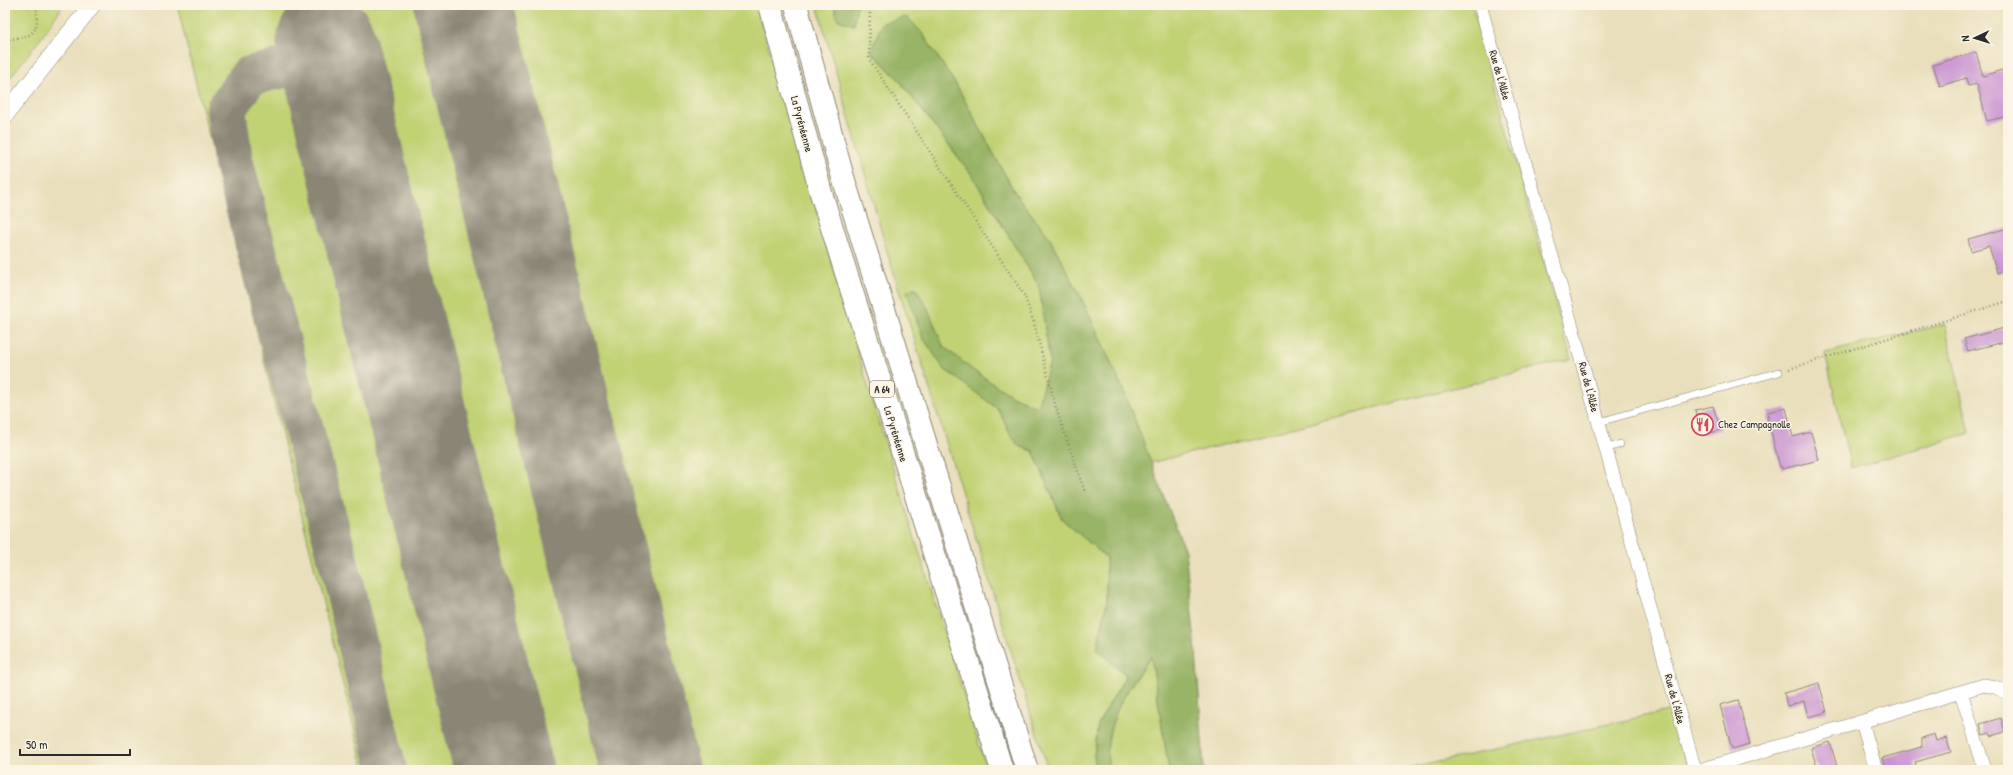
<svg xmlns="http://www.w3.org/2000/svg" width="2013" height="775" font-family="'Patrick Hand',sans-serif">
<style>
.green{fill:#c1d275;stroke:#767e50}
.forest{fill:#98b466;stroke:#627048}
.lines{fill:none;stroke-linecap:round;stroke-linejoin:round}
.taxiway{stroke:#8a8574;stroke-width:40}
.runway{stroke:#8a8574;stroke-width:99}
.building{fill:#ca94d2}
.service-casing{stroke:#8a8574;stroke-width:8}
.minor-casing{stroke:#8a8574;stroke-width:14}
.tertiary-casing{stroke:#8a8574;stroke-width:18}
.motorway-casing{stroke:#8a8574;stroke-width:24}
.path{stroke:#8a8574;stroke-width:2.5;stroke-dasharray:1 3;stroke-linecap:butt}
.service{stroke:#fff;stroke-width:7}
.minor{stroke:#fff;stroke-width:13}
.tertiary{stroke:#fff;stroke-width:17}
.motorway{stroke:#fff;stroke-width:22}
.labels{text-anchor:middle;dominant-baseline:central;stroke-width:3;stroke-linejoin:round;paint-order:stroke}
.shield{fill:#fcf5e5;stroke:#6a6863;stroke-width:1}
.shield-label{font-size:10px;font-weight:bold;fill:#2b2b2b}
.street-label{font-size:11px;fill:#2b2b2b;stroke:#fcf5e5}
.poi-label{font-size:11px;fill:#2b2b2b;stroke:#fcf5e5;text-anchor:start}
</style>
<rect width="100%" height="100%" fill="#fcf5e5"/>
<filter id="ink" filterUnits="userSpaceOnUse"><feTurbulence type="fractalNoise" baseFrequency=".025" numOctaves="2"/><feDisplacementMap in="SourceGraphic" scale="8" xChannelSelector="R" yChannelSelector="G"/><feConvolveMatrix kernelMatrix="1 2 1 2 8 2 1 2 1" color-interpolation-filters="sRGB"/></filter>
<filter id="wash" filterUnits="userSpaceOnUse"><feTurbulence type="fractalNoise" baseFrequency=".012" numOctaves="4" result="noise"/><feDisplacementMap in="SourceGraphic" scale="16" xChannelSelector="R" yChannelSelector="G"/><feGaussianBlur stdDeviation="0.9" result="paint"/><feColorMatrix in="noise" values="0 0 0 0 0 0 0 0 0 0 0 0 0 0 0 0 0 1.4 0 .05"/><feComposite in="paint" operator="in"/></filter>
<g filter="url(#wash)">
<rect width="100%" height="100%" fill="#e9dfbc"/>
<!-- green -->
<path class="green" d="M 5,5 L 63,5 L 44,34 L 5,84 Z
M 177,5 L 756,5 L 872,400 L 987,770 L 364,770 Z
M 817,5 L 834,5 L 854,25 L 857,5 L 1472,5 L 1571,359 L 1150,463 L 1125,394 L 1081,297 L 1049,237 L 1015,193 L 958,88 L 922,33 L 871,52 L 899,80 L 972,175 L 1039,286 L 1050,362 L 1037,408 L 1012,396 L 974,371 L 943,346 L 927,307 L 915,287 L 923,338 L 975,391 L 998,409 L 1010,434 L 1019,446 L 1033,451 L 1062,519 L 1106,557 L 1107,601 L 1097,649 L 1126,675 L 1098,724 L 1094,755 L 1096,770 L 1048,770 L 889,258 Z
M 1945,324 L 1970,433 L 1851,468 L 1825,353 Z
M 1151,656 L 1169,770 L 1109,770 C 1100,724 1127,692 1151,656 Z
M 1672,710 L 1689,770 L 1402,770 Z"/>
<!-- forest -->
<path class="forest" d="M 834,5 L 857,5 L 854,25 L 838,20 Z
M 907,17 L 922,33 L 958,88 L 1015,193 L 1049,237 L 1081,297 L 1125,394 L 1185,551 L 1196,651 L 1204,770 L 1169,770 L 1151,656 C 1126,690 1101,726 1109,770 L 1096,770 L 1094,755 L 1098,724 L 1126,675 L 1097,649 L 1107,601 L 1106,557 L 1062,519 L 1033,451 L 1019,446 L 1010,434 L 998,409 L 944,369 L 923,338 L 907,292 L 915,287 L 927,307 L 943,346 L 974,371 L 1012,396 L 1037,407 L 1050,362 L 1039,286 L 972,175 L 899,80 L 871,51 L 882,23 Z"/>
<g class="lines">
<!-- taxiway -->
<path class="taxiway" d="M 318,60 L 249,76 L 226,109 L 233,160 L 336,552 L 387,770"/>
<!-- runway -->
<path class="runway" d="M 464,8 L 650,770
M 326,42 L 504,770"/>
</g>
<g id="blocks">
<!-- building -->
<path class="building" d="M 1976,52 L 1983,76 L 2008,68 L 2008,116 L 1987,121 L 1977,84 L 1968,86 L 1966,78 L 1940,86 L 1933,65 Z
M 2008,228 L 2008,270 L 1997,273 L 1989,246 L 1971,251 L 1968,239 Z
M 2008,327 L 2008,341 L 1968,351 L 1964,339 Z
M 1713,406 L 1721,430 L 1702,435 L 1695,410 Z
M 1786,408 L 1793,437 L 1811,432 L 1819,460 L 1782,469 L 1782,467 L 1780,467 L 1767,416 L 1769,416 L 1768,412 Z
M 1819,683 L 1827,712 L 1808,717 L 1804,701 L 1787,706 L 1784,693 Z
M 1738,700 L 1750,744 L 1732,749 L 1720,705 Z
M 2001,718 L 2005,732 L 1991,736 L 1990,733 L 1983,735 L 1980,724 Z
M 1934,734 L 1936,741 L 1946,738 L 1951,752 L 1915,762 L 1917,770 L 1885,770 L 1882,758 L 1922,747 L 1922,738 Z
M 1830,742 L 1838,770 L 1818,770 L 1811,748 Z"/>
</g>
</g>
<g filter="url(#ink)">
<use href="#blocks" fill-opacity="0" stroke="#8a8574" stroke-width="1"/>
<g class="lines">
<defs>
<path id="service" d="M 1599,422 L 1779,372
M 1606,449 L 1620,444"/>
<path id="minor" d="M 1480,5 L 1571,323 L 1695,770
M 1961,692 L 1985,770
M 1862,722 L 1876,770
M 1700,770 L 1984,685 L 1995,687 L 2008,693"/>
<path id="tertiary" d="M 5,115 L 92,5"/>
<path id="motorway" d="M 770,5 L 821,193 L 1002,770
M 796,5 L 842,174 L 1027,770"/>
</defs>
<!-- service casing -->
<use href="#service" class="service-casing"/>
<!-- minor casing -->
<use href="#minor" class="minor-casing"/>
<!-- tertiary casing -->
<use href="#tertiary" class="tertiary-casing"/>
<!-- motorway casing -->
<use href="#motorway" class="motorway-casing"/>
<!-- path -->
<path class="path" d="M 870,5 L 869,59 L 1024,295 L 1034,323 L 1056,408 L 1085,492
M 5,40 C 32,36 40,36 36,5
M 1789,369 L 2008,301"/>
<!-- service -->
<use href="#service" class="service"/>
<!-- minor -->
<use href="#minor" class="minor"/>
<!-- tertiary -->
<use href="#tertiary" class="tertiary"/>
<!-- motorway -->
<use href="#motorway" class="motorway"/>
</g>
</g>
<!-- icons -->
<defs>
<symbol id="restaurant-ring" viewBox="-11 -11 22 22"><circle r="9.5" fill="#fcf5e5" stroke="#d1495b" stroke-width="1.5"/><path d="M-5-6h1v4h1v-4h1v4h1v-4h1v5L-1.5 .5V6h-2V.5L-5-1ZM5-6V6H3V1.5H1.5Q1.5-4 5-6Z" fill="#d1495b"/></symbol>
</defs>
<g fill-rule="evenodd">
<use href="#restaurant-ring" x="1690" y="412" width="25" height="25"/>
</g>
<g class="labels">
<!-- shield labels -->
<rect class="shield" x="870" y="381" width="24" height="16" rx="3"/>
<g class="shield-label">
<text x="882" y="389">A 64</text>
</g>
<!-- street labels -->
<g class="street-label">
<text transform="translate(1500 75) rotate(74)">Rue de l'Allée</text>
<text transform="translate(802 124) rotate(75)">La Pyrénéenne</text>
<text transform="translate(1589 387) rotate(75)">Rue de l'Allée</text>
<text transform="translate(896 434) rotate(73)">La Pyrénéenne</text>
<text transform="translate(1675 699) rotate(75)">Rue de l'Allée</text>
</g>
<!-- poi labels -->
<g class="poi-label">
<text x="1718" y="424">Chez Campagnolle</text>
</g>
</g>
<!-- margin -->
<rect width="2013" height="775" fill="none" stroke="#fcf5e5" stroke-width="20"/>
<!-- north arrow -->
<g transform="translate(1975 38) rotate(266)" stroke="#fcf5e5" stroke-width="3" paint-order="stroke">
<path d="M0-3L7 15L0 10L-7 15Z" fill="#2b2b2b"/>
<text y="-6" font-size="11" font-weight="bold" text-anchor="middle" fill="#2b2b2b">N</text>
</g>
<!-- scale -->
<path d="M20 749v6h110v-6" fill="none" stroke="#2b2b2b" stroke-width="2"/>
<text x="26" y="749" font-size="12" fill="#2b2b2b" stroke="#fcf5e5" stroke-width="3" paint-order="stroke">50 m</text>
</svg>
